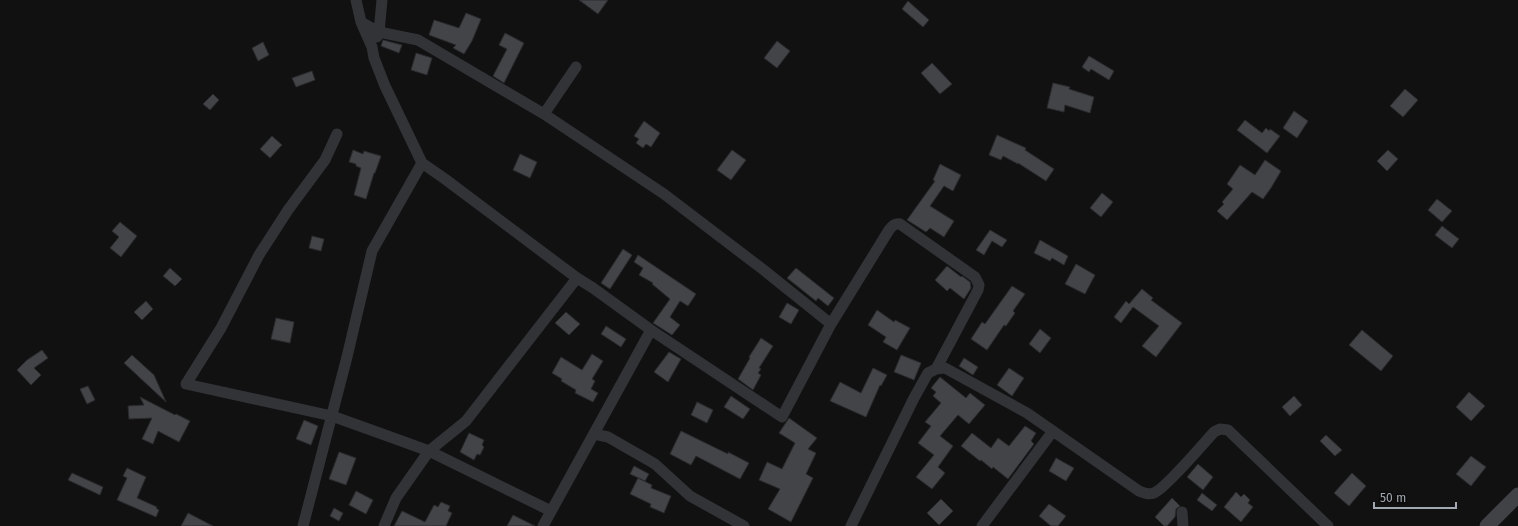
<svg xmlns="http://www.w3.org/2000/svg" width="1518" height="526" font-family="'Fira Sans',sans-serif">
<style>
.building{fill:#424448;stroke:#2b2b2e}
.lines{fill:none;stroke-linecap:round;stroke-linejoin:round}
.street{stroke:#323337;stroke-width:11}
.secondary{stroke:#404246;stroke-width:15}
</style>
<rect width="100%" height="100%" fill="#111112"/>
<!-- building -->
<path class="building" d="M 579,0 L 608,0 L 598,14 Z
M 908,1 L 929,20 L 923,27 L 902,9 Z
M 466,13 L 481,19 L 472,41 L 464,54 L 453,48 L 456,45 L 429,35 L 434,20 L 459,28 Z
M 505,33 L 524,43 L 504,83 L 493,76 L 507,49 L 499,45 Z
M 383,40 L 402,45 L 399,53 L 381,46 Z
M 777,41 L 790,51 L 777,68 L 764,58 Z
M 263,42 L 269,55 L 258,61 L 252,48 Z
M 416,53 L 432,58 L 427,75 L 411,70 Z
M 1089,56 L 1114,71 L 1109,80 L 1091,69 L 1089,72 L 1082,67 Z
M 932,63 L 952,84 L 940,94 L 921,73 Z
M 312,71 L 315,80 L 296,87 L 292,78 Z
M 1053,83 L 1070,87 L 1069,89 L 1094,97 L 1090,113 L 1065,105 L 1064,112 L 1047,108 Z
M 1405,89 L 1418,100 L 1403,117 L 1390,106 Z
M 213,94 L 219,100 L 210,110 L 203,104 Z
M 1294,111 L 1308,121 L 1297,138 L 1283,128 Z
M 1245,120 L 1262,133 L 1266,128 L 1269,131 L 1270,129 L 1280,136 L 1267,153 L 1237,130 Z
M 644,121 L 660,133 L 651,147 L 646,144 L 643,148 L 636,143 L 639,139 L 634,136 Z
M 997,135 L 1026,148 L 1025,150 L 1054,169 L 1046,181 L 1018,163 L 1018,164 L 1003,156 L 1001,160 L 989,155 Z
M 272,136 L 282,145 L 270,158 L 260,149 Z
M 353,150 L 363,154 L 364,151 L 381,156 L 375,173 L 374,173 L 366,199 L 354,195 L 361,168 L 356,166 L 356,164 L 349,162 Z
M 732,150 L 746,160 L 731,180 L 717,170 Z
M 1388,150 L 1398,159 L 1387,171 L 1377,161 Z
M 520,154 L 537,162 L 530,178 L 513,170 Z
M 1265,160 L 1281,171 L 1271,188 L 1263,199 L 1252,192 L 1227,220 L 1217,211 L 1224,204 L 1222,202 L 1233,189 L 1227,184 L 1240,165 L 1255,175 Z
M 940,164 L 961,175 L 953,191 L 944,186 L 930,206 L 954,221 L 944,237 L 930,228 L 926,232 L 907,220 L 935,181 L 933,180 Z
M 1102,193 L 1113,202 L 1101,217 L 1090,208 Z
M 1437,199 L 1452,211 L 1442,222 L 1428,210 Z
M 120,222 L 137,236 L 121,257 L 110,248 L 119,237 L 112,231 Z
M 1442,226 L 1459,239 L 1452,248 L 1435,235 Z
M 990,230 L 1007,240 L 1002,247 L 992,241 L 984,255 L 976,250 Z
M 312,236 L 324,239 L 321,251 L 309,248 Z
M 1040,240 L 1068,256 L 1064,265 L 1052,258 L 1050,261 L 1034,253 Z
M 623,249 L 632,255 L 610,289 L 601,283 Z
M 638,255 L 696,294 L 688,306 L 680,301 L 670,317 L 680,325 L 672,335 L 653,323 L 670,299 L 652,284 L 653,283 L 639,275 L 643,268 L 634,262 Z
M 1076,264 L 1095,275 L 1085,294 L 1065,284 Z
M 947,266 L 961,277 L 962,276 L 970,282 L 971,288 L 964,299 L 950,288 L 947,291 L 935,280 Z
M 170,268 L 182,279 L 175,286 L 163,276 Z
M 796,268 L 834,298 L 828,306 L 818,298 L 816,301 L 787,278 Z
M 1012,286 L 1025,294 L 1013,311 L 1015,313 L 1006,326 L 1004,325 L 987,350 L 971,339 L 982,322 L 985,324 Z
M 1142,289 L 1153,298 L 1151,300 L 1182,323 L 1156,357 L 1142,346 L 1159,326 L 1133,307 L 1121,323 L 1114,317 L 1126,301 L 1129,304 Z
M 146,301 L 153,309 L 142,320 L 134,312 Z
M 787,303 L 799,310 L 791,324 L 779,317 Z
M 877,310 L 894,322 L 895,320 L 910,328 L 897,350 L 883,342 L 886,337 L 868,325 Z
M 566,312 L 580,324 L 569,335 L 555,323 Z
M 276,318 L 294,322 L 290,343 L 271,339 Z
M 606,326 L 626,339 L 621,347 L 601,334 Z
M 1040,329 L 1051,338 L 1040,353 L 1029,344 Z
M 1362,330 L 1393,356 L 1381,371 L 1349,345 Z
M 761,338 L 773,346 L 759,368 L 761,369 L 758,373 L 761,375 L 753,390 L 738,379 L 750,358 L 749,357 Z
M 42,350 L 48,358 L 34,368 L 41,375 L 31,385 L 17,370 L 27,360 Z
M 669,352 L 681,359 L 668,382 L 654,372 Z
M 592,354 L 603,361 L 592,379 L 595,381 L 591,389 L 598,393 L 593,402 L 575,393 L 576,390 L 561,381 L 562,379 L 552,373 L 561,357 L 582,370 Z
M 132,355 L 154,375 L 166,402 L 124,363 Z
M 901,355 L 921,363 L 914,380 L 894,372 Z
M 964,358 L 978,367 L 973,375 L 959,366 Z
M 873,368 L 887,375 L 881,386 L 880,385 L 866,417 L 830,401 L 840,382 L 861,393 Z
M 1009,368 L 1024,378 L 1012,396 L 997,385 Z
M 940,377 L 966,398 L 970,393 L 985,405 L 969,424 L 958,415 L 940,436 L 953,446 L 938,467 L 945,473 L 932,489 L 916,477 L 934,455 L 918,443 L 931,426 L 925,422 L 941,403 L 933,396 L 936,392 L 931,388 Z
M 88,386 L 95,400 L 87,404 L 80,389 Z
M 1469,392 L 1485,406 L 1471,421 L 1456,407 Z
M 731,396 L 750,409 L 743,419 L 724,407 Z
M 1294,396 L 1302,405 L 1290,416 L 1282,407 Z
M 140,397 L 175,415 L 176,414 L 190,421 L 179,442 L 158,431 L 153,444 L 142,439 L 152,418 L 129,419 L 128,406 L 144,405 Z
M 697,402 L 713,410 L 707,423 L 691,415 Z
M 789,418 L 817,438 L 808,449 L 816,453 L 806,474 L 813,478 L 791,522 L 768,509 L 780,489 L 759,480 L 767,462 L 782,469 L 795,443 L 779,433 Z
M 304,420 L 318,426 L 311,445 L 296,439 Z
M 1025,426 L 1036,433 L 1031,441 L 1034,444 L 1008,479 L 993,467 L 992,469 L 981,460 L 980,461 L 961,446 L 972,433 L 991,448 L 998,438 L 1009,446 Z
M 681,431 L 728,454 L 728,452 L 749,463 L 740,479 L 696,456 L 691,465 L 670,454 Z
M 469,433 L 484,440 L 482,445 L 484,447 L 480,455 L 477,454 L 474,460 L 460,452 Z
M 1326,435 L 1342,450 L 1335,456 L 1320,441 Z
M 339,452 L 356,458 L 346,485 L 329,479 Z
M 1471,456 L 1486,467 L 1471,486 L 1456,474 Z
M 1056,458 L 1074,468 L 1066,481 L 1049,471 Z
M 1198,464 L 1213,477 L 1203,490 L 1187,477 Z
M 634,466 L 649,474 L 645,481 L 630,474 Z
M 127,468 L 146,477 L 137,498 L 157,507 L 156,508 L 159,510 L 156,517 L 117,500 L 127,478 L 123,476 Z
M 72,473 L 103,487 L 100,495 L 68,480 Z
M 1352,473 L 1366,486 L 1349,506 L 1334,493 Z
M 638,478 L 652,485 L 651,488 L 671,496 L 664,513 L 650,507 L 651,504 L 630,494 Z
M 356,491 L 373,500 L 366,514 L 349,505 Z
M 1236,492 L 1241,497 L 1244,494 L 1250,500 L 1248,503 L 1253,507 L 1241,522 L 1224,507 Z
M 1202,493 L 1217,505 L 1212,511 L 1197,500 Z
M 1172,498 L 1180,506 L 1176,509 L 1175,517 L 1167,526 L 1164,526 L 1155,517 Z
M 941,499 L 953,511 L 939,525 L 927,513 Z
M 441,502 L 450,506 L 448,511 L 452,513 L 446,526 L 394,526 L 402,511 L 425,522 L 434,505 L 438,507 Z
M 1049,504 L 1066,516 L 1058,526 L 1051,526 L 1039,516 Z
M 334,508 L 343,513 L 339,521 L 330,516 Z
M 188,513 L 213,526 L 181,526 Z
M 513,515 L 535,526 L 507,526 Z"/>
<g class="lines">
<!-- street -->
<path class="street" d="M 361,22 L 379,32 L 418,40 L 544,114 L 664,194 L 765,271 L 831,324
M 377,37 L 379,32 L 382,0
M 544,114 L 576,67
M 337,134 L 325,160 L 288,210 L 259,255 L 221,328 L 186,384 L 332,416 L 396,439 L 429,451 L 551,511
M 422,163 L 445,179 L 577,278 L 593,288 L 651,330 L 782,417 L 831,324 L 889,230 C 892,226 895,223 900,224 L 975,277 L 979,285 L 978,290 L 936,369
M 594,434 L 608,437 L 655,464 L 690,496 L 744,526
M 1182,512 L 1183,526
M 303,526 L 347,357 L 372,251 L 422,163 L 385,86 L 374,58 L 372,47 L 361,22 L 356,0
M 384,526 L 396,498 L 429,451 L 466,421 L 577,278
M 543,526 L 651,330
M 851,526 L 914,398 L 928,373 L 936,369 L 945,368 L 1027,413 L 1139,491 C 1145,493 1148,495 1154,493 C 1166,488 1203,444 1214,432 L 1220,429 L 1228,430 L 1328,526
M 982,526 L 1053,431"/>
<!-- secondary -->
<path class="secondary" d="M 1487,526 L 1518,495"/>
</g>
<!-- scale -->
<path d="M1374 502v6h82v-6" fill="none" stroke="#a3a9b2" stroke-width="2"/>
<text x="1380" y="502" font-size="12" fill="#a3a9b2" stroke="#0c0c0d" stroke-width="3" paint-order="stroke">50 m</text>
</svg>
